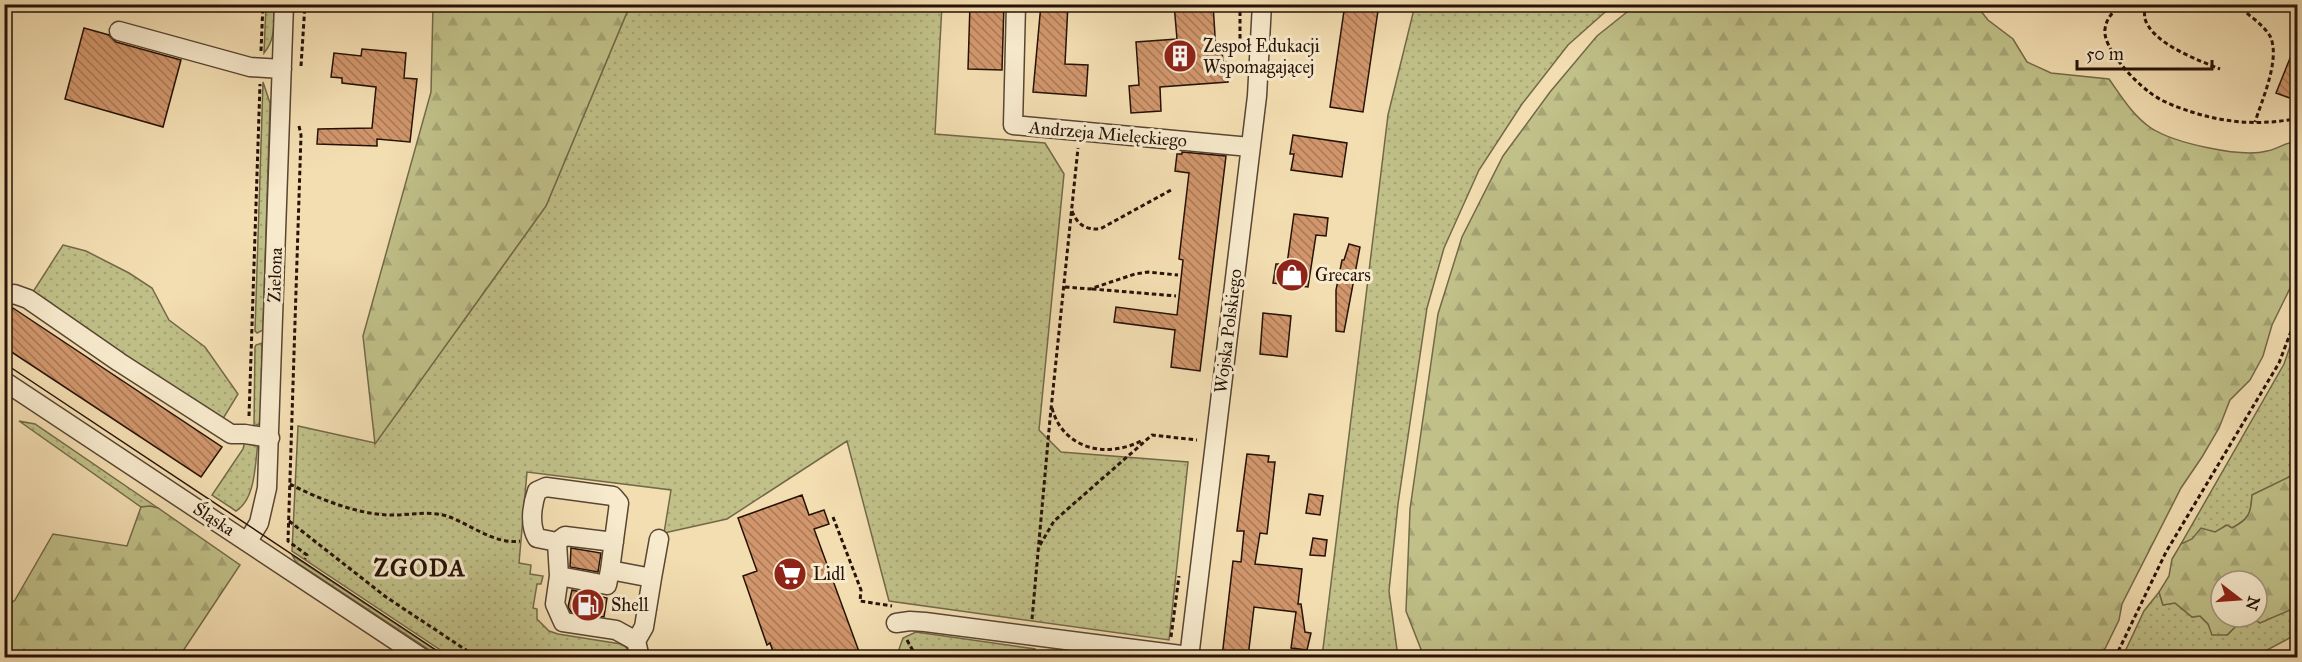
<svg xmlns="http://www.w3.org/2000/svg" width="2302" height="662" font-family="'IM FELL Great Primer',serif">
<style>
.green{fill:url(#green-dots);stroke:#736948;stroke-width:1.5}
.forest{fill:url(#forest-firs);stroke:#736948;stroke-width:1.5;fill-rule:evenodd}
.building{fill:url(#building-back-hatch);stroke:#261207;stroke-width:1.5}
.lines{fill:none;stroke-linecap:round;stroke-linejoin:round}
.minor-casing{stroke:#594532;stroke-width:21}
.path{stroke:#261207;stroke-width:3;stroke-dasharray:4.5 3;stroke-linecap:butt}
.minor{stroke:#f7eacd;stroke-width:18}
.tram{stroke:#261207;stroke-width:1.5}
.labels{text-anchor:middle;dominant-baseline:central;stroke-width:6;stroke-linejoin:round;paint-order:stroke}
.poi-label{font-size:18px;fill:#261207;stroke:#f7eacd;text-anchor:start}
.street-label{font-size:18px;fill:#261207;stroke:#f7eacd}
.district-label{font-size:24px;font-weight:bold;letter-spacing:1.5px;fill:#261207;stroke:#f7eacd}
</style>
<defs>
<pattern id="green-dots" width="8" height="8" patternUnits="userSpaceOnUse" patternTransform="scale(1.5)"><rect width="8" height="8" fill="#c0c088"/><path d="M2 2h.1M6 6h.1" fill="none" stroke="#a5a474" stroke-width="1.8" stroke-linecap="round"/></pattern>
<pattern id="forest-firs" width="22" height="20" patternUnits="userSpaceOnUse" patternTransform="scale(1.5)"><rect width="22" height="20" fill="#c0c088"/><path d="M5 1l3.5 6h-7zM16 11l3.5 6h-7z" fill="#a5a474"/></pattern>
<pattern id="building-back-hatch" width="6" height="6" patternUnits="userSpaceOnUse" patternTransform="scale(1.5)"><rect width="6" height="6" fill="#d1966c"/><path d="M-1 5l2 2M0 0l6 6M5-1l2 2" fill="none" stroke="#a97957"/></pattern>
</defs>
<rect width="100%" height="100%" fill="#f3deb2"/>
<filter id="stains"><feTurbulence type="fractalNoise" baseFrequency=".00333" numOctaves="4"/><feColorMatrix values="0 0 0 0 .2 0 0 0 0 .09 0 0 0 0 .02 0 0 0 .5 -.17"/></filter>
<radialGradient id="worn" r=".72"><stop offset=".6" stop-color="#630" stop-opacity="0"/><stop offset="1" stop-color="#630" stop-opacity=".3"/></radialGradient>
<!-- green -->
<path class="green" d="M 266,5 L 274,5 C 274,22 276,39 264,53 Z
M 630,5 L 942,5 L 935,134 L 1045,143 L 1064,174 L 1039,430 L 1061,452 L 1188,462 L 1169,640 L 889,601 L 847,441 L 727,519 L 664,533 L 671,490 L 527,472 L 519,563 L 531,565 L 530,574 L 543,576 L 541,584 L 537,584 L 533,608 L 537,609 L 537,619 L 549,631 L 558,634 L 621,644 L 626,647 L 630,657 L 451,657 L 292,551 L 298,426 L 375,443 L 546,206 Z
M 1415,5 L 1613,5 L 1568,45 L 1522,104 L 1479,170 L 1444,248 L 1427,308 L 1398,504 L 1389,591 L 1398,657 L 1322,657 L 1388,115 Z
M 263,82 L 270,103 L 263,330 L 257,333 L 255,331 Z
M 63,245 L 86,251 L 129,273 L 152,288 L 169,320 L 205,347 L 238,394 L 221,422 L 31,295 Z
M 2297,326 L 2297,477 L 2291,476 L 2252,495 C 2251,514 2249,519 2232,528 L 2226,525 L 2215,533 L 2181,544 L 2284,364 Z
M 262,343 L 261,420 L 259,424 L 254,426 L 255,347 L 256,345 Z
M 19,421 L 35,424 L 158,508 L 141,507 Z
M 246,437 L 258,442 C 255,463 256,499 236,511 L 212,495 L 243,449 Z
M 292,555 L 446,657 L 440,657 L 308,570 L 296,562 Z
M 2159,592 L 2163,605 L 2175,603 L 2192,617 L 2200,616 L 2208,624 L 2227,635 L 2237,625 L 2252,617 L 2260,623 L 2290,609 L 2297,611 L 2297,634 L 2254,657 L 2122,658 L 2144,611 Z
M 916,632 L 1035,649 L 1033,658 L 899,658 L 898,652 L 903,638 Z"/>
<!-- forest -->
<path class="forest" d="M 1637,4 L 1976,5 L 1988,20 L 2013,39 L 2027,62 L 2051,73 L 2109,79 C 2121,96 2133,116 2151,128 C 2174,143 2241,158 2267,151 C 2278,149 2286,142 2297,141 L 2297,274 L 2272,325 L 2263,356 L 2250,380 L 2230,400 L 2219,428 L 2202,457 L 2181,488 L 2122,604 L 2119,620 L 2101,657 L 1424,657 L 1406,611 L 1410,509 L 1438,314 L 1462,237 L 1503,156 L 1550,92 L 1597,36 Z
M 433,5 L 630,5 L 546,206 L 375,444 L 363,336 L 431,92 Z
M 2291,476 L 2298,477 L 2297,611 L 2290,610 L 2260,623 L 2252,618 L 2237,625 L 2227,635 L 2212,635 L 2208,624 L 2200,616 L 2192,617 L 2175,603 L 2163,605 L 2159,592 L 2169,576 L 2172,559 L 2181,544 L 2192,539 L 2201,528 L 2215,532 L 2227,525 L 2232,528 C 2249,519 2251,514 2252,495 ZM 2221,581 L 2257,581 L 2257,617 L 2221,617 Z
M 150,506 L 158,508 L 240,565 L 179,657 L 5,657 L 5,608 L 15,600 L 53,534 L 127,546 L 141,507 Z"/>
<!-- building -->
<path class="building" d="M 970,4 L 1004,4 L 1002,70 L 968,69 Z
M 1041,4 L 1068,4 L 1065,64 L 1088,65 L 1086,96 L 1033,92 Z
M 1174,4 L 1213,4 L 1216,51 L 1222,50 L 1223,62 L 1226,62 L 1228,82 L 1160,87 L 1161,111 L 1131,113 L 1129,86 L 1139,85 L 1136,42 L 1177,39 Z
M 1345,4 L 1379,4 L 1363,112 L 1330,107 Z
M 84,28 L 109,35 L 116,42 L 181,60 L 163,127 L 65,99 Z
M 2297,41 L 2298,41 L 2298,101 L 2276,93 Z
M 362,49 L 406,53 L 404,78 L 417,79 L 410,142 L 377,139 L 377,146 L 317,144 L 318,129 L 372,128 L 376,87 L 342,83 L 342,78 L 331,77 L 334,53 L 361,56 Z
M 1293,135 L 1347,143 L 1342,177 L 1291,170 L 1294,154 L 1290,154 Z
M 1182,152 L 1226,156 L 1200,371 L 1171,367 L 1175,330 L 1114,322 L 1116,307 L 1177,315 L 1183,260 L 1179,259 L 1189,173 L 1175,171 L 1177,154 L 1182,154 Z
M 1294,214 L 1328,218 L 1326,236 L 1316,235 L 1308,287 L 1273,283 L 1276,264 L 1287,264 Z
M 1349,244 L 1360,247 L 1344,332 L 1336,331 L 1336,290 L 1342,260 L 1344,260 Z
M 13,308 L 222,447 L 201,477 L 4,347 L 4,321 Z
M 1263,313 L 1291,316 L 1287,357 L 1260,354 Z
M 1247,454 L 1269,456 L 1268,462 L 1275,462 L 1267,534 L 1260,533 L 1255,564 L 1302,569 L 1298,604 L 1301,604 L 1305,632 L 1311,633 L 1307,650 L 1291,648 L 1296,612 L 1254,607 L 1248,657 L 1222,657 L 1233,561 L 1241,562 L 1244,531 L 1237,531 Z
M 1309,494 L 1323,496 L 1320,515 L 1306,513 Z
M 802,495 L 809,515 L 824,510 L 829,524 L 814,529 L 861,657 L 775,657 L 770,643 L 767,645 L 743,576 L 757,571 L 738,518 Z
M 1313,538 L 1327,540 L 1325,556 L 1310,555 Z
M 571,548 L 601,553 L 598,572 L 570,567 Z
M 572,590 L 607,598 L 604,617 L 571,612 L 568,607 Z"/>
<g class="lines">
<defs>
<path id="minor" d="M 1016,4 L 1013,125 L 1250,147
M 119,31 L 250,67 L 282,69
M 4,297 L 14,294 L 28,299 L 119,362 L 231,434 L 245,434 L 270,438
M 4,381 L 422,658
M 248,541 L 259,523 L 267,488 L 284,4
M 557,542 L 565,536 L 614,542
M 559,576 L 557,542 L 537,538 C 529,525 532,505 537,491 L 546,487 L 613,496 L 619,503 L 610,570
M 652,578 L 659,539
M 896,623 L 910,621 L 925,622 L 1189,656
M 636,641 L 644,627 L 652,578 L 610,570 L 607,585 L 559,576 L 555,604 L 563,622 L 616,630 L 636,641 L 640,658
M 1189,658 L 1257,96 L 1262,4"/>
</defs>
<!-- minor casing -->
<use href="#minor" class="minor-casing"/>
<!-- path -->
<path class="path" d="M 1240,4 L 1240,39
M 2124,4 C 2114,11 2107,16 2105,29 C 2102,47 2134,81 2148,91 C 2158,100 2176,107 2189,111 C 2223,123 2263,126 2298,118
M 2145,4 C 2145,9 2144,15 2145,19 C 2153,44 2198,60 2220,69
M 2235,4 C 2246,13 2263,24 2270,36 C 2281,58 2262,100 2255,122
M 261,51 L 263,4
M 301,66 L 305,4
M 299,126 L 301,135 L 288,541 L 307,555 L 305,559
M 1072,211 C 1077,224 1085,230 1100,229 L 1171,190
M 1065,287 L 1090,289 L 1135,274 L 1148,272 L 1178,275
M 1092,289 L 1176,296
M 1052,408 C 1063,450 1108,459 1143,440
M 249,416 L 260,84
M 290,484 C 319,499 354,513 387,515 C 408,516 426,510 447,516 C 470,524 495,545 520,541
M 833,517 L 861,590 L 860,601 L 892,606
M 289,521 L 386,597 L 478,658
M 1040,545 L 1054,521 L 1152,435 L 1197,440
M 1032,619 L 1050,419 L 1078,148
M 1171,637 L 1179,576
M 907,640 L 917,658
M 2115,658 L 2166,552 L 2279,363 L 2298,313"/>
<!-- minor -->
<use href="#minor" class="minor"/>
<!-- tram -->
<path class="tram" d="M 4,363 L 448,658"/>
</g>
<!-- icons -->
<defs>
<symbol id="building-disc" viewBox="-11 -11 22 22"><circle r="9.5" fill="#8f2418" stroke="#f7eacd"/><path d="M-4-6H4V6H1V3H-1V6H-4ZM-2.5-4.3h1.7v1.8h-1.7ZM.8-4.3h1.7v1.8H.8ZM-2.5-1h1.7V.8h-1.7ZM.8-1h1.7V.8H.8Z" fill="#fff"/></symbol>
<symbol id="shop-disc" viewBox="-11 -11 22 22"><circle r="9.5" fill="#8f2418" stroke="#f7eacd"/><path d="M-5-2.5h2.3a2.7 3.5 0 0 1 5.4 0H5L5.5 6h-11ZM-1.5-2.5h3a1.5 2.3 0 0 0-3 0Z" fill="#fff"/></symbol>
<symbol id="supermarket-disc" viewBox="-11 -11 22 22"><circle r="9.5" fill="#8f2418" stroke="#f7eacd"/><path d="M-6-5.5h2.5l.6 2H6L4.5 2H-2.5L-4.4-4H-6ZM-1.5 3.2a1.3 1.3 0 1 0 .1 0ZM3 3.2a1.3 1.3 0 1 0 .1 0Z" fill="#fff"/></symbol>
<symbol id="fuel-disc" viewBox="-11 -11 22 22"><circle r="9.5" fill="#8f2418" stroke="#f7eacd"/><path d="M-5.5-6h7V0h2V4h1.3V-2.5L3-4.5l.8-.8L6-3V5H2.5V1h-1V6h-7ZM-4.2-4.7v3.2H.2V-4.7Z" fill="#fff"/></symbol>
</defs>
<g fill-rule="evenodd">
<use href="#building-disc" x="1161" y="37" width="38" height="38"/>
<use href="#shop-disc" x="1273" y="256" width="38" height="38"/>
<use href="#supermarket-disc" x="771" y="555" width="38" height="38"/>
<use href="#fuel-disc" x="569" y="586" width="38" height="38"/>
</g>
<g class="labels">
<!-- poi labels -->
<g class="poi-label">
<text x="1203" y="46">Zespoł Edukacji<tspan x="1203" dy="21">Wspomagającej</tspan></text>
<text x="1315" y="275">Grecars</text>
<text x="813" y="574">Lidl</text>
<text x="611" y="605">Shell</text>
</g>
<!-- street labels -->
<g class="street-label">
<text transform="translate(1108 134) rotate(5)">Andrzeja Mielęckiego</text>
<text transform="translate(275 275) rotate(-88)">Zielona</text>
<text transform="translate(1228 331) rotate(-83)">Wojska Polskiego</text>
<text transform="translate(214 519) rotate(33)">Śląska</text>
</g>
<!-- district labels -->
<g class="district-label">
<text x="420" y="568">ZGODA</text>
</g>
</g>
<!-- margin -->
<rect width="2302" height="662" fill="none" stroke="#f3deb2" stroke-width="24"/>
<rect x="6" y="6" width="2290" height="650" fill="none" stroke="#261207" stroke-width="3"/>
<rect x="12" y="12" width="2278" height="638" fill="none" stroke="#261207" stroke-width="1.5"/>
<!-- north arrow -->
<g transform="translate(2239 599) rotate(107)"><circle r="28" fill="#f7eacd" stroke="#a3947e" stroke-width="1.5"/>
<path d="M0-4.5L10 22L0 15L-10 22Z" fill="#8f2418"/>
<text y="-9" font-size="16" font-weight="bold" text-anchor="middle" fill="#261207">N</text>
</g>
<!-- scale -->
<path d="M2077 60v9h135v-9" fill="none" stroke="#261207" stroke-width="3"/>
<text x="2086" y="60" font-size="18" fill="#261207" stroke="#f7eacd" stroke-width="4.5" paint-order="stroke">50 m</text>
<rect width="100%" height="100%" filter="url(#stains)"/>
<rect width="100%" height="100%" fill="url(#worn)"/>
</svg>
